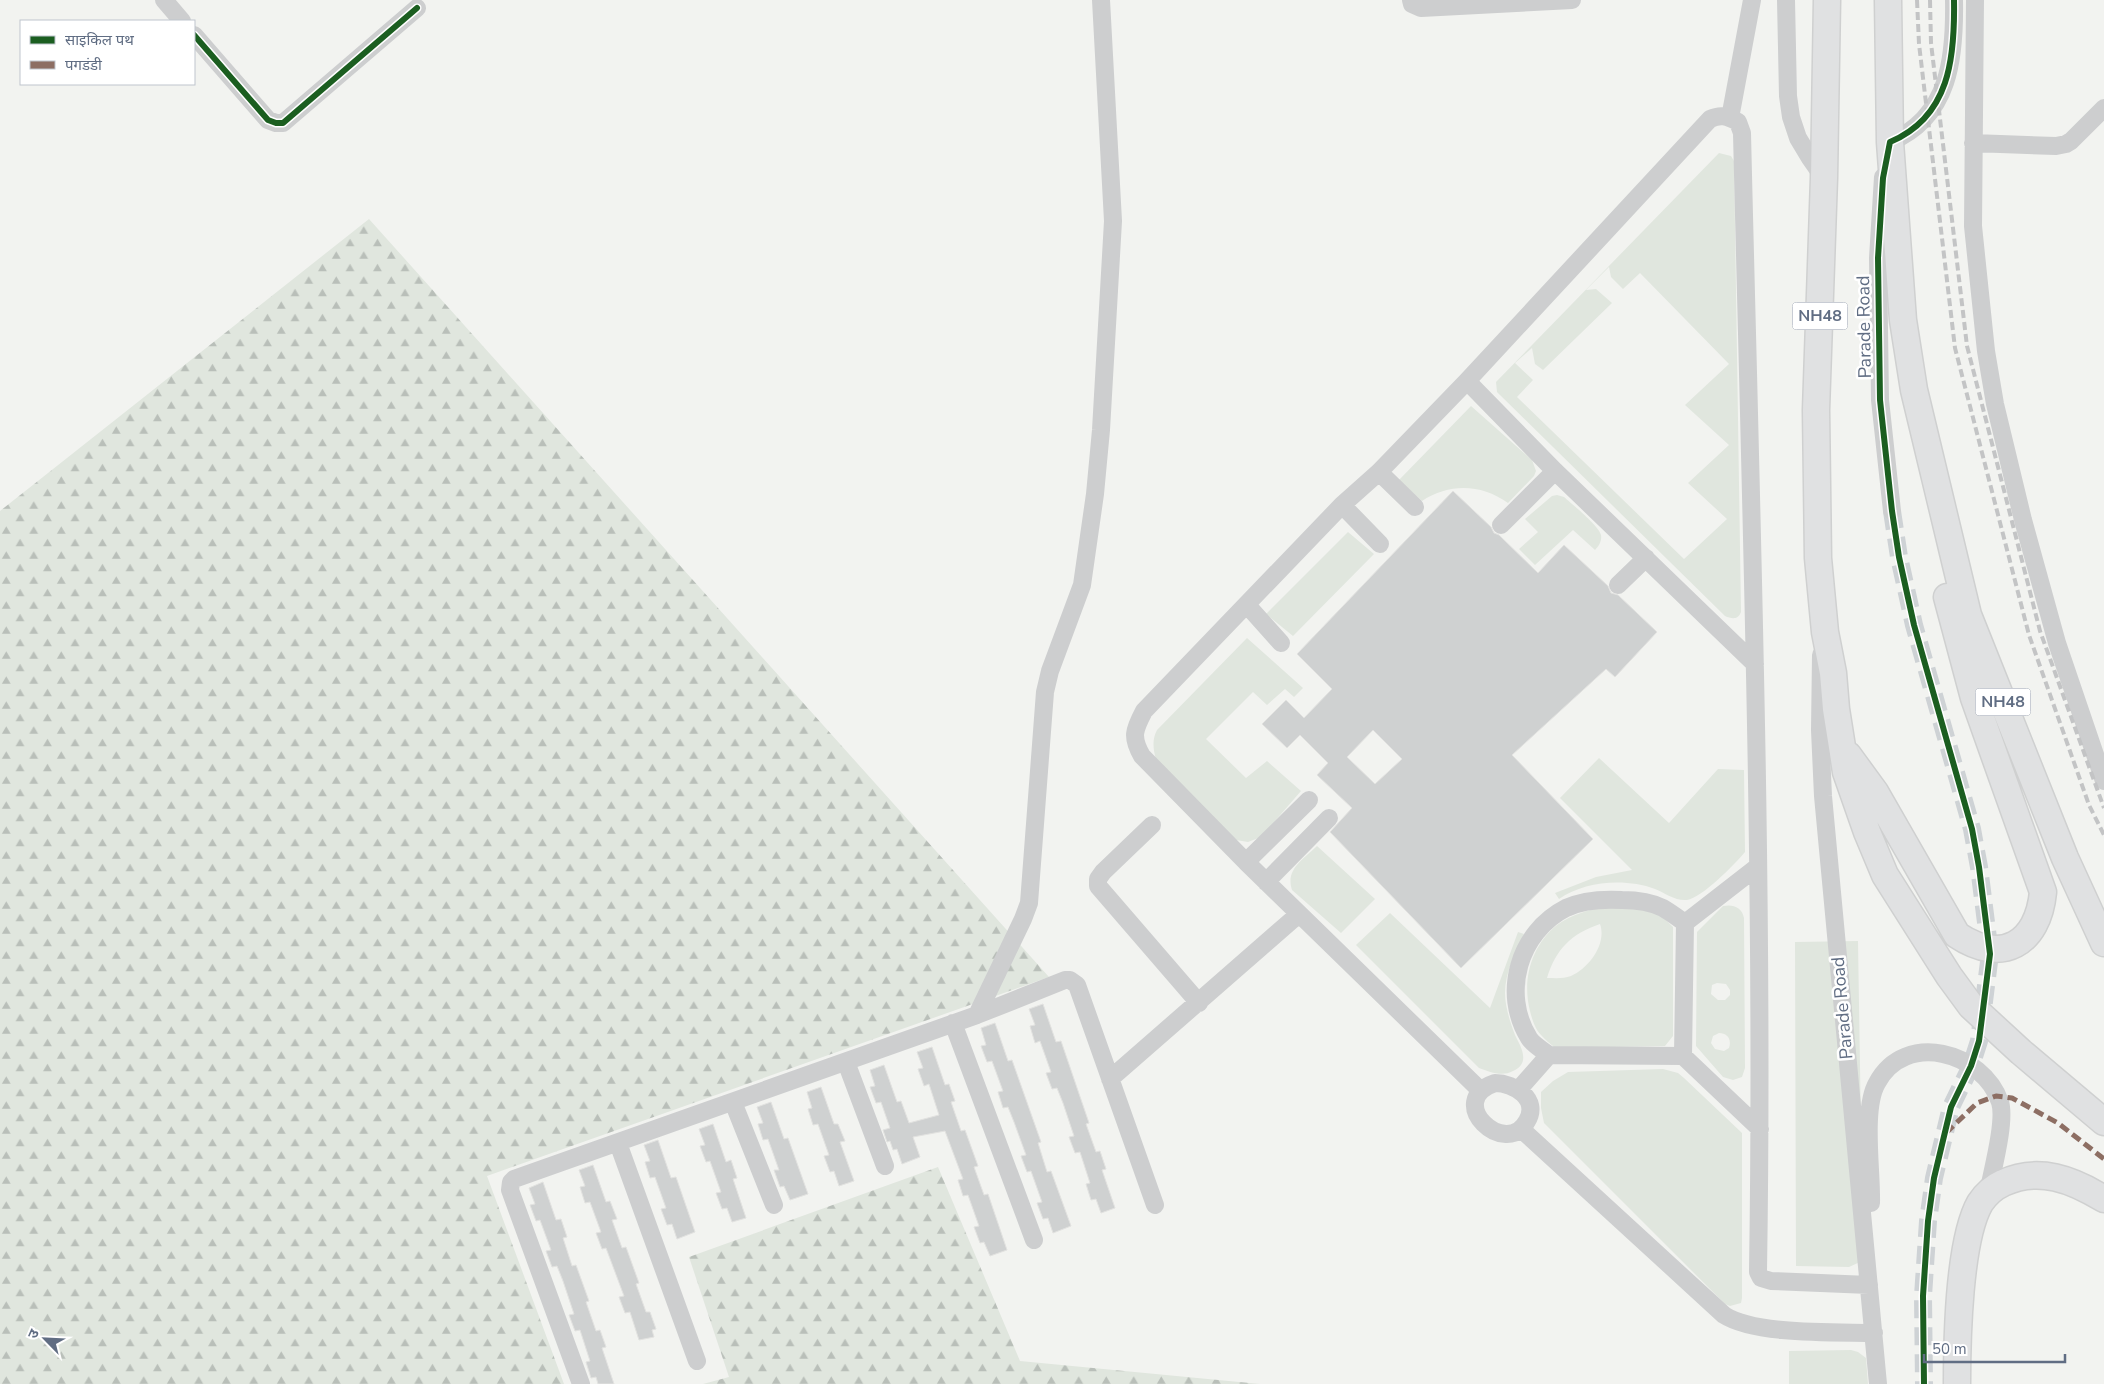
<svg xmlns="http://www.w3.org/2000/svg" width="2104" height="1384" font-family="'Nunito Sans','Noto Sans Devanagari',sans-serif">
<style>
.grass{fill:#e0e6de;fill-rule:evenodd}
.forest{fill:url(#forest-firs)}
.building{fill:#cfd1d1;stroke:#e2e2e0;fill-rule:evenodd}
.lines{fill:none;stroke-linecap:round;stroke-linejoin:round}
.minor-tunnel{stroke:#ced2d5;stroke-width:18;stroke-dasharray:18 9;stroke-linecap:butt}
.highway-casing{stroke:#cfd0d0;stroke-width:29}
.minor{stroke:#cdcecf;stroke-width:18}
.highway{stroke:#e0e1e2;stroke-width:26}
.rail{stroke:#c3c4c5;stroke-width:4;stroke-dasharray:8 4;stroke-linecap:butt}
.quiet{stroke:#8d6e63;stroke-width:5;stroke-dasharray:10 5;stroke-linecap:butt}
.cycleway-casing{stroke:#fff;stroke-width:9}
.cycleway{stroke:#1b5e20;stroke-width:6}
.labels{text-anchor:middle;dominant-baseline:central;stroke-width:5;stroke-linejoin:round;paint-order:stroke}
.shield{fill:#fff;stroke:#9099a8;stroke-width:1}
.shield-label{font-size:16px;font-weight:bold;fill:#606d83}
.street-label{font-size:18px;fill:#606d83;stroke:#fff}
</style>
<defs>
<pattern id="forest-firs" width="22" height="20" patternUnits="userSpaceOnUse" patternTransform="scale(1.25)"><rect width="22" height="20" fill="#e0e6de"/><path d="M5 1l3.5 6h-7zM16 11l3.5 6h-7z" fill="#b9bfb9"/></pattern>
</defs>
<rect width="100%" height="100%" fill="#f2f3f0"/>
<!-- grass -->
<path class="grass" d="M 1719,153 L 1731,156 L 1734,161 L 1741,612 C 1738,620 1732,619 1725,616 L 1500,395 L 1497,392 L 1496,382 ZM 1609,267 L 1611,277 L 1623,289 L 1640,273 L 1729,364 L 1685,405 L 1729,445 L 1688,483 L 1727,519 L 1684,559 L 1517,397 L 1533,380 L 1515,363 L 1532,348 L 1535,364 L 1543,370 L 1612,303 L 1596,289 L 1586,290 Z
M 1471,406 L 1532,460 L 1536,471 L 1534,476 L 1508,503 C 1481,484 1450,483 1422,501 L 1399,480 Z
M 1557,495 L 1564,497 C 1572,504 1599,526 1601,535 C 1602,541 1599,546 1595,550 L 1573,530 L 1535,565 L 1519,549 L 1538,532 L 1525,519 L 1552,496 Z
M 1348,532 L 1374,554 L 1293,636 L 1266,614 Z
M 1247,638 L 1303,688 L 1294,697 L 1285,689 L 1267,705 L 1253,692 L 1206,739 L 1246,778 L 1267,761 L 1301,791 L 1261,837 L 1248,842 L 1236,840 L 1156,759 C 1153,749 1152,739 1157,730 Z
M 1599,758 L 1669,823 L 1718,769 L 1744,770 L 1745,852 C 1735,864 1702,898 1687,900 C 1675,901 1665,893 1655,889 C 1625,878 1585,881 1559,899 L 1555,893 L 1596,877 L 1632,870 L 1560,798 Z
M 1317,846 L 1375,899 L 1341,933 L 1292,890 C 1285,869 1304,859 1317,846 Z
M 1607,906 L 1644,909 L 1662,916 L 1673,927 L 1673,1036 L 1665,1046 L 1555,1048 C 1551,1044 1545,1040 1541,1035 C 1535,1029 1532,1019 1530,1011 C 1522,980 1531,946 1557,925 C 1572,914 1589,910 1607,906 ZM 1600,924 C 1607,944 1589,968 1571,976 C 1563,979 1555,978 1547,978 C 1556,949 1571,934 1600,924 Z
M 1723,906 C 1733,904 1742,907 1744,918 L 1745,1068 L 1742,1077 L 1733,1080 L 1723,1077 L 1696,1046 L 1697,932 ZM 1717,983 L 1726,984 L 1730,990 L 1730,995 L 1725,1000 L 1718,1000 L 1711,994 L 1712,985 ZM 1719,1033 C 1727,1033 1732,1039 1729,1048 L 1724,1051 L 1715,1049 L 1711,1043 L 1713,1036 Z
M 1390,913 L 1490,1008 L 1518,932 L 1524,934 C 1516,952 1505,972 1505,993 C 1505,1006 1510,1022 1515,1035 C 1521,1047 1531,1063 1513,1071 C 1502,1077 1490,1072 1479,1068 L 1356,945 Z
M 1858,941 L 1863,1253 L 1860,1262 L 1849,1267 L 1796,1266 L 1795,942 Z
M 1663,1069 L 1678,1073 L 1684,1078 L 1742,1133 L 1742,1298 L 1741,1303 L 1730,1306 L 1725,1304 L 1544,1123 L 1541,1108 L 1541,1092 L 1553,1081 L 1568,1072 Z
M 1851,1350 L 1858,1352 L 1866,1358 L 1868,1384 L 1789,1384 L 1789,1351 Z"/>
<!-- forest -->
<path class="forest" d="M 369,219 L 1049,977 L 487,1176 L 564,1384 L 0,1384 L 0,511 Z
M 938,1167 L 1020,1361 L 1260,1384 L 703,1384 L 729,1377 L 689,1257 Z"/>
<!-- building -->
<path class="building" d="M 1453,491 L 1491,527 L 1494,533 L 1499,535 L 1538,573 L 1564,545 L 1608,586 L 1611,593 L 1618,595 L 1657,632 L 1615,677 L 1606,669 L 1512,755 L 1593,839 L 1461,968 L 1330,832 L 1352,808 L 1317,775 L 1328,763 L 1300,735 L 1287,748 L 1262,724 L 1286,700 L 1304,718 L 1332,689 L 1297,654 ZM 1373,730 L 1402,759 L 1375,784 L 1347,757 Z
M 1043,1004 L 1056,1042 L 1061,1041 L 1089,1123 L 1086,1124 L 1096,1152 L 1100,1151 L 1106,1169 L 1102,1170 L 1115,1208 L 1101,1213 L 1096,1199 L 1091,1200 L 1086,1184 L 1090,1183 L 1080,1152 L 1075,1153 L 1069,1137 L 1074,1136 L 1063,1103 L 1057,1088 L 1052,1089 L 1046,1073 L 1051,1072 L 1040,1041 L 1035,1043 L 1030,1026 L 1035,1025 L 1029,1009 Z
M 995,1023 L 1008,1061 L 1012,1060 L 1041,1142 L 1038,1143 L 1047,1172 L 1051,1171 L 1071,1226 L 1053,1233 L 1048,1218 L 1043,1219 L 1037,1203 L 1042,1202 L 1031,1171 L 1027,1172 L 1021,1156 L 1026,1155 L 1014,1122 L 1008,1107 L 1003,1108 L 998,1092 L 1003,1091 L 992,1061 L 987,1062 L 981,1046 L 986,1045 L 981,1028 Z
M 932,1047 L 945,1085 L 949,1084 L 955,1101 L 951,1102 L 961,1131 L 965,1130 L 978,1166 L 974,1167 L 984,1195 L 988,1194 L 1007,1250 L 990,1256 L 984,1242 L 980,1243 L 974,1227 L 979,1226 L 968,1195 L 963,1196 L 958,1180 L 963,1179 L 945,1131 L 913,1137 L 920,1157 L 902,1164 L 897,1149 L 893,1150 L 890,1141 L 887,1142 L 883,1130 L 890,1128 L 881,1102 L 876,1103 L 870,1087 L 875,1086 L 870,1070 L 884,1065 L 897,1102 L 901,1101 L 909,1123 L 939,1115 L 929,1084 L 924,1086 L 918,1069 L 923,1068 L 917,1052 Z
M 821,1087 L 834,1124 L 838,1124 L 845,1141 L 840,1142 L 854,1181 L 839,1186 L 834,1171 L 830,1172 L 824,1156 L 829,1155 L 818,1124 L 813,1125 L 808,1109 L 812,1108 L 807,1092 Z
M 771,1102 L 784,1139 L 788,1138 L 808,1194 L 790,1200 L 784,1186 L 780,1187 L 774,1170 L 779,1170 L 768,1139 L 763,1140 L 758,1124 L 763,1123 L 757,1107 Z
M 713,1124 L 726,1162 L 731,1160 L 737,1178 L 733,1179 L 746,1218 L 732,1222 L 727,1208 L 722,1209 L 716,1193 L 721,1192 L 710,1161 L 706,1162 L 700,1146 L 705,1145 L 699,1129 Z
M 658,1140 L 671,1178 L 676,1177 L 695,1232 L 677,1239 L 672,1224 L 667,1225 L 661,1209 L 666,1208 L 655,1177 L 650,1178 L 645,1162 L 650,1161 L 644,1145 Z
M 593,1165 L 606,1202 L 610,1201 L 617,1219 L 612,1220 L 622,1248 L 626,1247 L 639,1283 L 636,1284 L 646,1312 L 650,1312 L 656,1329 L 652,1330 L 654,1337 L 639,1340 L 630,1312 L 625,1313 L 619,1297 L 624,1296 L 606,1248 L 602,1249 L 596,1233 L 601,1232 L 590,1202 L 585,1203 L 580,1187 L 585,1186 L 579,1170 Z
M 543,1182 L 556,1220 L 561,1219 L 567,1237 L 563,1238 L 572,1266 L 576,1265 L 589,1301 L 586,1302 L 596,1331 L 600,1330 L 606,1347 L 602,1348 L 614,1384 L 598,1384 L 596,1377 L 591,1378 L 586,1362 L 590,1361 L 580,1330 L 575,1331 L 569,1315 L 574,1314 L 563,1281 L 557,1266 L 552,1267 L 546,1251 L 551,1250 L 540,1220 L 536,1221 L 530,1205 L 535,1204 L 529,1188 Z"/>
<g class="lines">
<!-- minor-tunnel -->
<path class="minor-tunnel" d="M 1892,511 L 1899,557 L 1914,625 L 1972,829 L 1979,867 L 1990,954 L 1979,1041 L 1971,1066 L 1951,1107 L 1934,1178 L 1928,1221 L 1923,1296 L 1924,1384"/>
<defs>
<path id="highway" d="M 1827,0 L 1824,178 L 1816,410 L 1818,558 L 1825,632 L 1833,673 L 1836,709 L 1846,772 L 1867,832 L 1885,875 L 1949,976 L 1971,1006 L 2021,1052 L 2104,1122
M 1888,0 L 1890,142 L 1903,320 L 1914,390 L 1968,615 L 2065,858 L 2104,943
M 1848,755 L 1875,792 L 1957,935 C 2002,965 2038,944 2043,892 L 1974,698 L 1947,597
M 1957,1384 C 1957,1339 1959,1240 1980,1203 C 1986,1194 1994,1187 2003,1183 C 2039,1166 2073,1180 2104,1199"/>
</defs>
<!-- highway casing -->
<use href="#highway" class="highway-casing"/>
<!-- minor -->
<path class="minor" d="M 164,0 L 182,21
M 1411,0 L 1412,4 L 1421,8 L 1572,0
M 1786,0 L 1788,96 L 1791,117 L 1798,138 L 1810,158 L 1824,178
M 1975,0 L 1973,226 L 1986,351 L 1995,404 L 2023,520 L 2057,643 L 2104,781
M 194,35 L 268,120 L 276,123 L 283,123 L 417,8
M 1730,118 L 1752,0
M 1973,143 L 2056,146 L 2066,144 L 2071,141 L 2104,108
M 1888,152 L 1890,142 C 1950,117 1955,57 1954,0
M 1883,177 L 1878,258 L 1880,400 L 1892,511
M 1467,381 L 1555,471 L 1755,664
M 1379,472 L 1415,507
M 1342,505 L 1380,544
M 1501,525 L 1555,471
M 1618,585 L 1646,558
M 1247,605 L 1281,643
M 1821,655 L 1820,730 L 1823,796 L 1878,1384
M 1152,825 L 1103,872 L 1098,879 L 1098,886 L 1199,1003
M 1246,862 L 1309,800
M 1266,882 L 1329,818
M 1685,923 L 1757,867
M 977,1015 L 1023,919 L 1029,903 L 1045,692 L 1050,671 L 1082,585 L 1095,494 L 1101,430 L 1113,221 L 1101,0
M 953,1023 L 1034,1240
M 1683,1056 L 1760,1129
M 846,1062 L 885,1166
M 1110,1079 L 1299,914
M 1495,1083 C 1514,1083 1540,1099 1527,1121 C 1506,1160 1443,1101 1495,1083 Z
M 1519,1089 L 1549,1055 L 1683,1056 L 1685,923 C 1678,918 1670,912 1663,908 C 1651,902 1635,900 1622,900 C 1604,899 1583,900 1566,908 C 1519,932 1501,993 1529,1038 C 1533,1045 1543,1050 1549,1055
M 1481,1091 L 1246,862 L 1142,756 C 1131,737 1134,730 1144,711 L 1342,505 L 1379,472 L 1467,381 L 1710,119 C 1721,114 1727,116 1738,122 L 1742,133 C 1751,512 1764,893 1758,1272 L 1761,1278 L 1771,1281 L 1869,1285
M 733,1102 L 774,1205
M 1521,1129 L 1724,1315 C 1755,1335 1834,1332 1874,1333
M 618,1143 L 697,1361
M 1871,1203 C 1872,1172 1862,1109 1877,1083 C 1905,1030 1983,1052 2000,1102 C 2006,1121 1992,1172 1988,1193
M 581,1384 L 510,1190 L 511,1182 L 514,1179 L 977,1015 L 1065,980 L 1070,980 L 1077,985 L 1155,1205"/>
<!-- highway -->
<use href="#highway" class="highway"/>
<!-- rail -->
<path class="rail" d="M 1917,0 L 1919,44 L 1955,348 L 2029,635 L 2089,805 L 2104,835
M 1930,0 L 1931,43 L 1967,346 L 2040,631 L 2104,808"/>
<!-- quiet -->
<path class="quiet" d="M 1946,1133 L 1977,1103 L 1996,1096 L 2012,1098 L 2058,1123 L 2104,1159"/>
<defs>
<path id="cycleway" d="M 194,35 L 268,120 L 276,123 L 283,123 L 417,8
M 1924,1384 L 1923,1296 L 1928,1221 L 1934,1178 L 1951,1107 L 1971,1066 L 1979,1041 L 1990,954 L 1979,867 L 1972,829 L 1914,625 L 1899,557 L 1892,511 L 1880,400 L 1878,258 L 1883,178 L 1890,142 C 1950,117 1955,57 1954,0"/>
</defs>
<!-- cycleway casing -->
<use href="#cycleway" class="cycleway-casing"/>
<!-- cycleway -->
<use href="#cycleway" class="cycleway"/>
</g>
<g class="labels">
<!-- shield labels -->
<g class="shield">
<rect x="1792.5" y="302.5" width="55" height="27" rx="4"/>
<rect x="1975.5" y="688.5" width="55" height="27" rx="4"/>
</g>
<g class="shield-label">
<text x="1820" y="316">NH48</text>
<text x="2003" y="702">NH48</text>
</g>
<!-- street labels -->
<g class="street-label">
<text transform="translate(1864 327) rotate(-91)">Parade Road</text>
<text transform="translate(1842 1008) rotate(-95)">Parade Road</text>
</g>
</g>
<!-- legend -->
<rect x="20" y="20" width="175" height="65" fill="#ffffff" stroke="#bfc5cd"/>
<rect x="30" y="36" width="25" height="8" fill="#1b5e20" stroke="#bfc5cd"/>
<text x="65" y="45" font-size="15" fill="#606d83">साइकिल पथ</text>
<rect x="30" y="61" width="25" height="8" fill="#8d6e63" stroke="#bfc5cd"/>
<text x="65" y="70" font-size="15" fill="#606d83">पगडंडी</text>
<!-- north arrow -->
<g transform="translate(45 1339) rotate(294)" stroke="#ffffff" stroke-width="4" paint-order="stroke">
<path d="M0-4L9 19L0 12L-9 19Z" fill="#606d83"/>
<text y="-8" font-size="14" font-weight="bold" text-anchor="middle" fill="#606d83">उ</text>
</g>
<!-- scale -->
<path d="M1924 1354v8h141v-8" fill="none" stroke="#606d83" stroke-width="2.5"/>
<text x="1932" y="1354" font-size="15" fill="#606d83" stroke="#ffffff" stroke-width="4" paint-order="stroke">50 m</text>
</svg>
